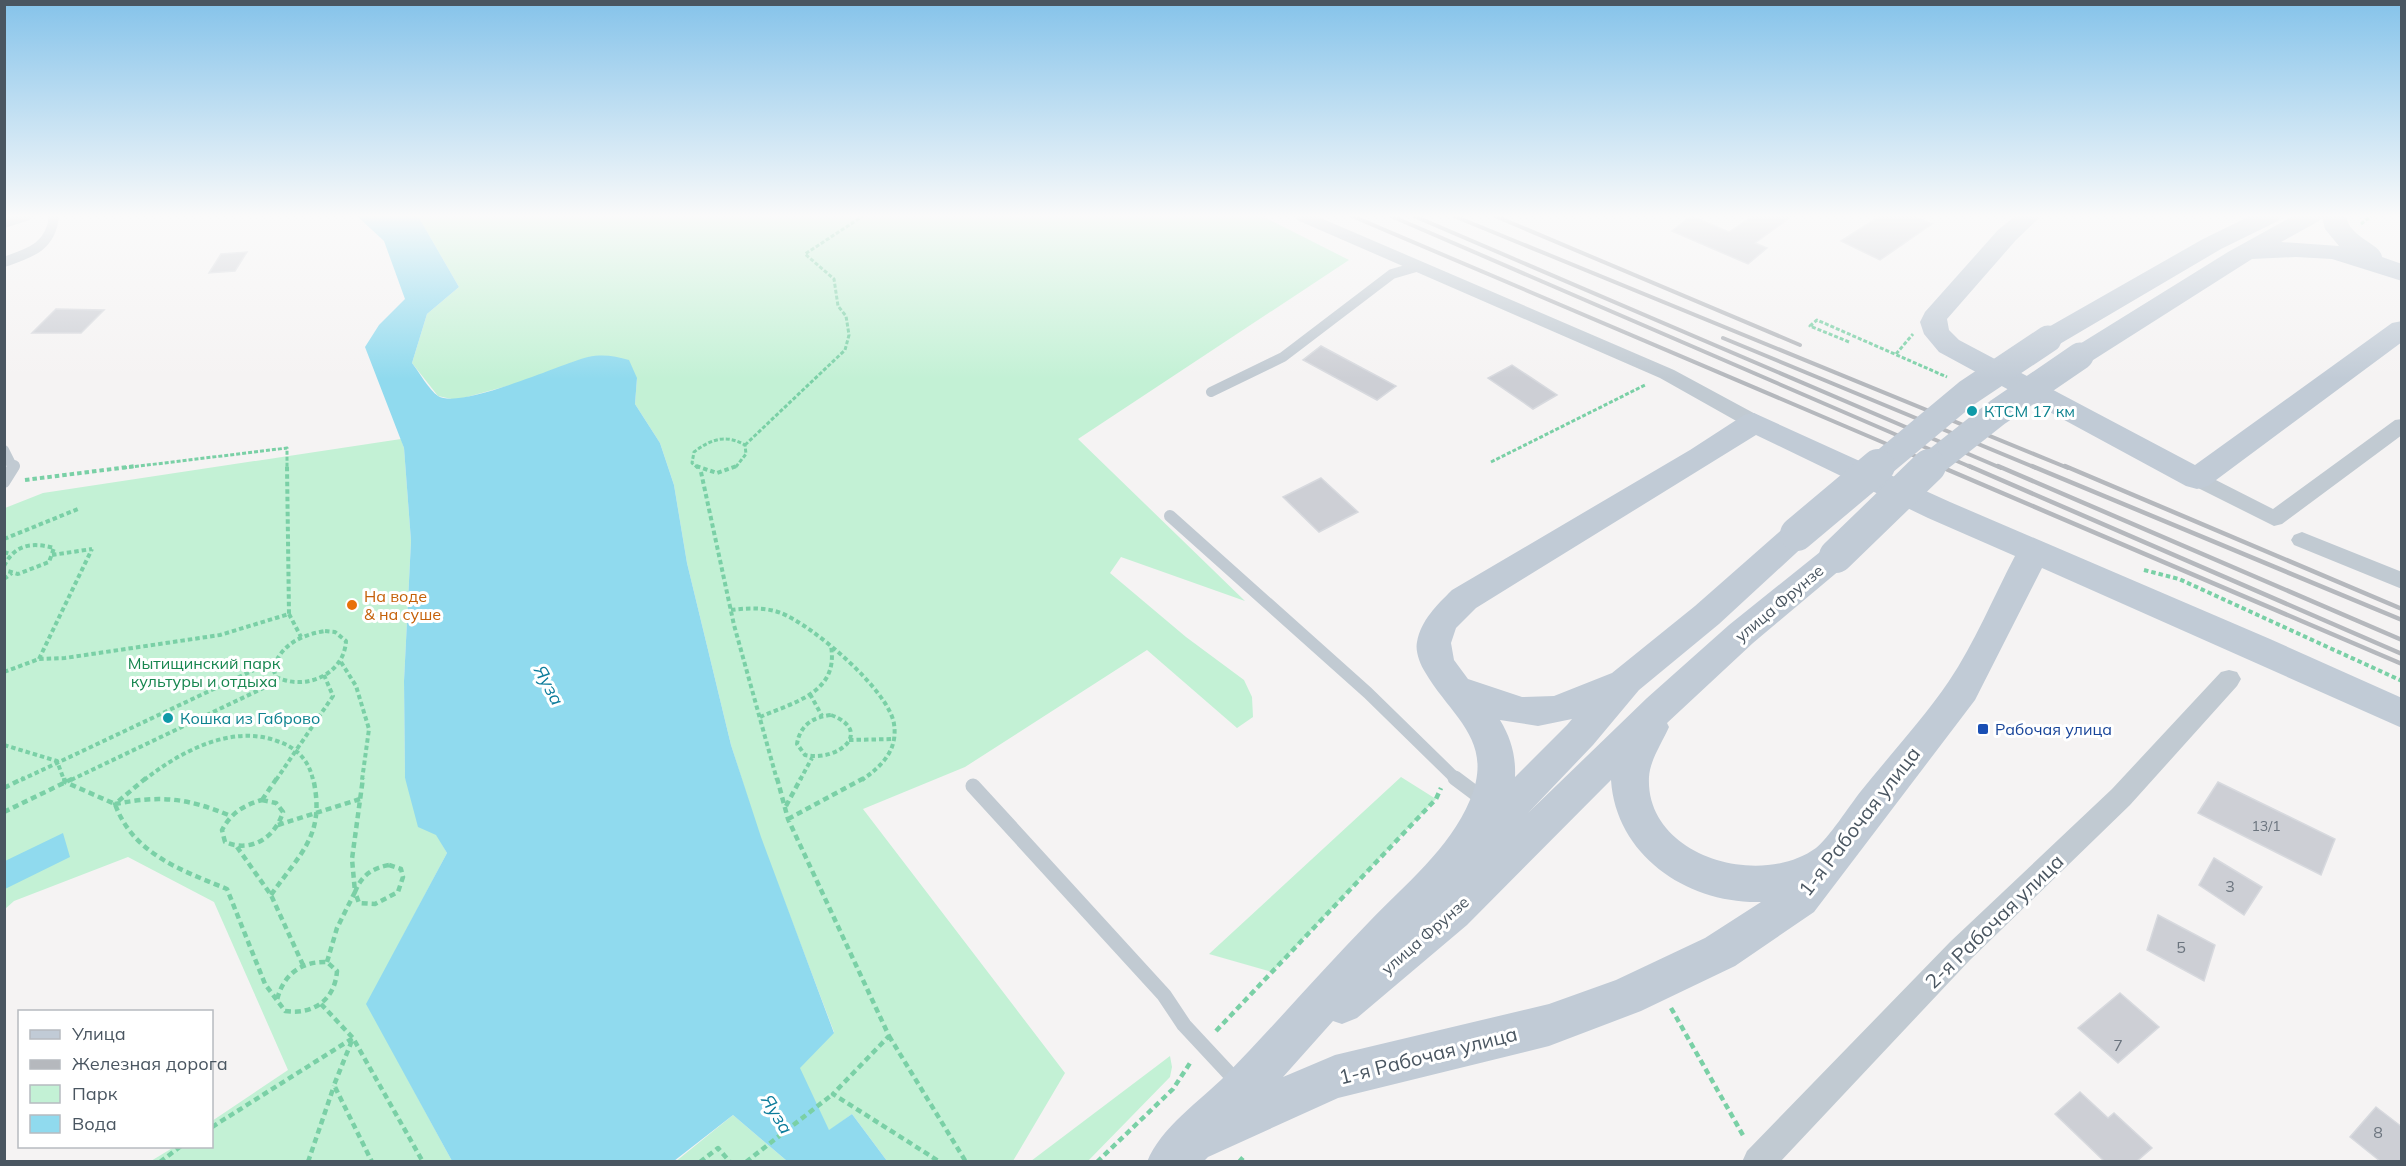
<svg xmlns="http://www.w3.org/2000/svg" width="2406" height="1166" font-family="Mulish,sans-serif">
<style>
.green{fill:#c3f1d5}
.water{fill:#90daee}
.building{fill:#cdcfd5;stroke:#d7d9de;stroke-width:1.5}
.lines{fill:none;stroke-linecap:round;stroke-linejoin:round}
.path-far2{stroke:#7ad0a6;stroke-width:3;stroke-dasharray:4 2;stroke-linecap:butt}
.path-far1{stroke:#7ad0a6;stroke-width:4;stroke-dasharray:4.5 3;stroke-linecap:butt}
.path{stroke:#7ad0a6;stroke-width:4.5;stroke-dasharray:6 4;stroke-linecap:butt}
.lane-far2{stroke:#c1cad2;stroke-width:10}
.lane-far1{stroke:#c1cad2;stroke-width:12}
.lane{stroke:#c1cad2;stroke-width:15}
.street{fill:#c1cad2;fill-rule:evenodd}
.secondary{fill:#c1cbd6;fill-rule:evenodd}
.rail-far1{stroke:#b5b8bd;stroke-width:4}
.rail{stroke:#b5b8bd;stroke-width:4.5}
.secondary-bridge-far1{stroke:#c1cbd6;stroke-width:27}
.secondary-bridge{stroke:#c1cbd6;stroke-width:34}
.culture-dot{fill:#0f9aa8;stroke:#fff;stroke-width:2}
.food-dot{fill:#e8710a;stroke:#fff;stroke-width:2}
.transit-dot{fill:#1a4fb4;stroke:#fff;stroke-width:2}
.labels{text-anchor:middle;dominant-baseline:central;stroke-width:6;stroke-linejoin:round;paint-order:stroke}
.number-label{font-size:14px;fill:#6b747e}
.culture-label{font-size:16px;fill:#0d838f;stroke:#fff;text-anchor:start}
.food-label{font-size:16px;fill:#c56008;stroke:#fff;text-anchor:start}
.street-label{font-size:16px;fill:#4a5661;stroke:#fff}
.park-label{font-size:16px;fill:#17864f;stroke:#fff}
.transit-label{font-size:16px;fill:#164399;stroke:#fff;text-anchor:start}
.near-number-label{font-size:16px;fill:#6b747e}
.water-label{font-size:18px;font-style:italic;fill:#0c7c9b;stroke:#fff}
.near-street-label{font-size:20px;fill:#4a5661;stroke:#fff}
</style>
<rect width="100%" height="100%" fill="#f5f3f3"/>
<!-- green -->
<path class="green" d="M 418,216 L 1262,216 L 1349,260 L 1078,439 L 1245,601 L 1121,557 L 1110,573 L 1186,637 L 1244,680 L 1252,697 L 1253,717 L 1237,728 L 1147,650 L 965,767 L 863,809 L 1065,1073 L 1013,1161 L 887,1161 L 852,1114 L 829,1131 L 799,1068 L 834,1032 L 760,837 L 731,745 L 687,563 L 674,485 L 660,443 L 635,404 L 637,378 L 511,385 L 456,400 L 438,396 L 412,363 L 427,314 L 459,287 Z
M 401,439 L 404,448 L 411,541 L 404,681 L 405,778 L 447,853 L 367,1004 L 452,1161 L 151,1161 L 174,1147 L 212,1146 L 212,1121 L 288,1070 L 214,902 L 128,857 L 14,901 L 5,909 L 5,508 L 43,493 Z
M 1401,777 L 1436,799 L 1272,972 L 1209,954 Z
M 1170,1056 L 1172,1067 L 1170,1077 L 1088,1161 L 1031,1161 Z
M 733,1115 L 787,1161 L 675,1162 Z"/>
<!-- water -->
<path class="water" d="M 357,216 L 418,216 L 459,287 L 427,314 L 412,363 C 419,372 429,390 438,396 C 461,410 560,364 588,357 C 603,354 615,356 629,360 L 637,378 L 635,404 L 660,443 L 674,485 L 687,563 L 731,745 L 761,837 L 834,1033 L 800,1068 L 829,1130 L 852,1114 L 887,1161 L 787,1161 L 733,1115 L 674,1161 L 452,1161 L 366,1004 L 447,853 L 436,835 L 418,827 L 405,778 L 404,681 L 411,541 L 404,448 L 365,347 L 379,325 L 405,299 L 384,241 Z
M 63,833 L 70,857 L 5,889 L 5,861 Z"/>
<!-- building -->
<path class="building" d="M 1691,216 L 1729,232 L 1753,216 L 1792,216 L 1755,243 L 1767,248 L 1748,264 L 1672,231 Z
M 1880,216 L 1913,216 L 1932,224 L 1880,260 L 1841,241 Z
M 247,252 L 235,271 L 209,273 L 221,254 Z
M 56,309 L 104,310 L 81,333 L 32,333 Z
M 1321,346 L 1396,386 L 1377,400 L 1303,360 Z
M 1512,365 L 1557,395 L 1533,409 L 1488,378 Z
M 1321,478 L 1358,512 L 1319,532 L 1283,497 Z
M 2218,782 L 2335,839 L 2321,875 L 2198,813 Z
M 2214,858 L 2262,887 L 2244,915 L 2199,885 Z
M 2158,915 L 2215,945 L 2204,981 L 2147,950 Z
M 2120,993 L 2159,1027 L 2118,1063 L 2078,1028 Z
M 2080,1092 L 2108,1118 L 2114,1113 L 2152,1148 L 2137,1161 L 2104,1161 L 2055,1114 Z
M 2376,1107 L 2402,1127 L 2402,1161 L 2380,1161 L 2350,1137 Z"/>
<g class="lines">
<!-- path-far2 -->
<path class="path-far2" d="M 2361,224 L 2371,216
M 1849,342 L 1810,326 L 1817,320 L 1947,377
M 1896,354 L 1913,334
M 745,445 L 845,350 L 849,335 L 846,316 L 838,306 L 834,279 L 805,254 L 863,216
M 1491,462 L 1645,385
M 123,468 L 287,448 L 287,468
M 698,468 L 692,463 L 694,452 C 711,439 726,434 745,445 L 746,454 L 735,468"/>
<!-- path-far1 -->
<path class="path-far1" d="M 696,466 L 717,473 L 737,466
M 701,472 L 734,625 L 777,780
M 25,480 L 136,466
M 4,539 L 78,509
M 4,552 L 10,554
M 52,555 L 92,549
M 4,566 C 15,544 32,542 54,548 L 49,562 L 18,574 L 4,570
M 2144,570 L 2179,579 L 2402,681
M 4,579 L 12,573
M 731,610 C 748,608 765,607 781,613 C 812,625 889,690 894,724 C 898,750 882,766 862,780
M 289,614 L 301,637
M 325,631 L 335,632 L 346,641 C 344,675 305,691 276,677 L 273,668 C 282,644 301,635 325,631 Z
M 39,659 L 92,549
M 341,662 L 356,686 L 369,729 L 362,780
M 4,672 L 39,659 L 65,658 L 220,635 L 289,614 L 287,466
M 810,694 L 822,716
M 831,715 C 874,731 839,762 805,755 L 797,744 C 800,725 813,717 831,715 Z
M 760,717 C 794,702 839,693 831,646
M 849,740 L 894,739
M 4,745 L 57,761 L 64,780
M 21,780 L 275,660
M 71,780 L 280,680
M 144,780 C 180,752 231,724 277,741 C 296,747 309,760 313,780
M 276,780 L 333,696 L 324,675
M 800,780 L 812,758"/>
<!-- path -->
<path class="path" d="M 64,778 L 65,782 L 115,804 C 133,854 181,870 227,889 L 265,984 L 285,1011 C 313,1015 335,1000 337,971 L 327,962 C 301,961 283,975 277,1000
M 146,778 L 115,804 C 162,795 187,798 231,816
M 777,778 L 788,819 L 889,1036 L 833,1094 L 940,1162
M 4,788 L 24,778
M 262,800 L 276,803 L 283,812 C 275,838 251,853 225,842 L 222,830 C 231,813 244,805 262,800 Z
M 262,800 L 277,778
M 786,806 L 801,778
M 4,812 L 74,778
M 788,819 L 864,778
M 278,825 L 360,799
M 237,847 L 271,895 L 303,965
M 389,865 L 401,869 L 403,877 L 398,892 L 375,904 L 359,903 L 355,892 C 361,876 372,868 389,865 Z
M 271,895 C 301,852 326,835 313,778
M 327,962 L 337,928 L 355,892 L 352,859 L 363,778
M 321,1004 L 353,1038 L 423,1162
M 1671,1008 L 1744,1137
M 1216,1031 L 1436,799 L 1441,788
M 889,1036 L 966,1162
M 212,1127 L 353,1038 L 334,1085 L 372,1162
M 160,1162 L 181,1146
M 308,1162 L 334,1086
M 700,1162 L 718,1148 L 730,1162
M 746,1162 L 833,1094
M 1097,1162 L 1173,1089 L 1192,1060
M 1239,1162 L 1245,1155"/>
<!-- lane-far2 -->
<path class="lane-far2" d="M 4,223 L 26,216
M 4,262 C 30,253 51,247 54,216
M 1211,392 L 1283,357 L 1392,274 L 1416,267
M 4,450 L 13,468"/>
<!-- lane-far1 -->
<path class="lane-far1" d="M 4,482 L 14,466
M 1170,516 L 1368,693 L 1457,780"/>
<!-- lane -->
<path class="lane" d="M 1455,778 L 1483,799
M 973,786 L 1164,995 L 1184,1025 L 1238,1083"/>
<!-- street -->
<path class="street" d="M 1295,216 L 1316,216 L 1674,370 L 1761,417 L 1764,422 L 1761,427 L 1747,427 L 1660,378 L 1297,220 Z
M 2402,419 L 2402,435 L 2282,524 L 2274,526 L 2190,484 L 2187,479 L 2190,474 L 2204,474 L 2273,509 L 2395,420 Z
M 2302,532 L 2402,572 L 2402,589 L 2294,545 L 2291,540 L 2294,535 Z
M 2229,670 L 2237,672 L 2241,679 L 2237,686 L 2130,805 L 1970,960 L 1780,1162 L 1742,1162 L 1747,1151 L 1950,942 L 2112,789 L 2221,672 Z"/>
<!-- secondary -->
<path class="secondary" d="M 2015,216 L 2041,216 L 2016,240 L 1947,319 L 1949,330 L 1959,340 L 2195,465 L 2392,323 L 2402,321 L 2402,342 L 2208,486 L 2197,489 L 2186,486 L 1939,352 L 1924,334 L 1920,322 L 1925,312 L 1998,230 Z
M 2250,216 L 2281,216 L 2278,221 L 2221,249 L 2058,345 L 2048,347 L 2038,345 L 2034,339 L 2038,333 L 2203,239 Z
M 2293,216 L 2346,216 C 2350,239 2381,243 2382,257 L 2402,264 L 2402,281 L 2332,259 L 2296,257 L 2252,259 L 2090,362 L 2080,365 L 2070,362 L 2066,356 L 2070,350 L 2228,252 ZM 2322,217 L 2325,229 L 2339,246 L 2281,242 L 2319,221 Z
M 1754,413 L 1950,502 L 2270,639 L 2402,698 L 2402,728 L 2042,568 L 1975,700 L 1814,912 L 1735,966 L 1641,1011 L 1549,1046 L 1338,1098 L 1208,1157 L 1203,1162 L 1147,1162 C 1161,1127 1200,1101 1226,1075 C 1275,1025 1320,972 1369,922 C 1405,884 1449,850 1470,800 C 1495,740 1452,718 1425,672 C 1420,664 1415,651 1417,642 C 1421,620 1437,605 1452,590 L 1690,450 L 1744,415 ZM 1756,435 L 1928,518 L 2015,556 C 1994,596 1974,644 1949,681 C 1923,719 1890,755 1861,791 C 1850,805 1828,839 1816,848 C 1759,889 1645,856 1649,777 C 1650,760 1662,743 1669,727 L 1667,723 L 1753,643 L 1847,564 L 1852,556 L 1847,548 L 1836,544 L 1825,548 L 1729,625 L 1647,698 L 1528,813 L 1593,745 L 1639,690 L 1719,624 L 1808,542 L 1813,534 L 1808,526 L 1797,523 L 1786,526 L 1695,606 L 1612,673 L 1554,696 L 1522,697 L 1468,679 L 1454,660 L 1451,643 L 1456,628 L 1476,608 ZM 1572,719 L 1567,725 L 1515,777 C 1516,756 1511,738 1500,720 L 1538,726 ZM 1611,780 C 1616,856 1688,904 1761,902 L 1705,938 L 1616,980 L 1549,1004 L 1335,1055 L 1283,1077 L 1333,1021 L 1342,1024 L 1357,1018 L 1467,925 Z"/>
<!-- rail-far1 -->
<path class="rail-far1" d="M 1352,216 L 1943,468
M 1391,216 L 1973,468
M 1414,216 L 2001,468
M 1454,216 L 2068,468
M 1495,216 L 1800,345
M 1723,338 L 2036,468"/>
<!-- rail -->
<path class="rail" d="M 1939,466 L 2402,664
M 1969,466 L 2402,654
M 1998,466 L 2402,640
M 2032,466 L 2402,620
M 2065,466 L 2402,609"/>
<!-- secondary-bridge-far1 -->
<path class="secondary-bridge-far1" d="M 1877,468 L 1967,393 L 2048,339
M 1927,468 L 1998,412 L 2080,356"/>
<!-- secondary-bridge -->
<path class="secondary-bridge" d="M 1797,534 L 1878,466
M 1836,556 L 1929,466"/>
</g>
<!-- sky -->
<linearGradient id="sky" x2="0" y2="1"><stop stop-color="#85c3ea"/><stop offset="0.57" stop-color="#fafafa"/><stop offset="1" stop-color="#fafafa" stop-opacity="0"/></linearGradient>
<rect width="2406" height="379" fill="url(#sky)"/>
<!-- markers -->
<g class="culture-dot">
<circle cx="1972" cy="411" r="6"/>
<circle cx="168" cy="718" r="6"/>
</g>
<circle class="food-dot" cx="352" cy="605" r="6"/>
<rect class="transit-dot" x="1977" y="723" width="12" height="12" rx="3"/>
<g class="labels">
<!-- number labels -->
<g class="number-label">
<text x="2266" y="826">13/1</text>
</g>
<!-- culture labels -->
<g class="culture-label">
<text x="1984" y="411">КТСМ 17 км</text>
<text x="180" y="718">Кошка из Габрово</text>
</g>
<!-- food labels -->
<g class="food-label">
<text x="364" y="596">На воде<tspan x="364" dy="18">&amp; на суше</tspan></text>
</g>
<!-- street labels -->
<g class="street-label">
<text transform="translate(1779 603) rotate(-40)">улица Фрунзе</text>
<text transform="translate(1425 935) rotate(-41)">улица Фрунзе</text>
</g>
<!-- park labels -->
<g class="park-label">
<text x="204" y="663">Мытищинский парк<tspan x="204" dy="18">культуры и отдыха</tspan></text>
</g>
<!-- transit labels -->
<g class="transit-label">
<text x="1995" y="729">Рабочая улица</text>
</g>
<!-- near-number labels -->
<g class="near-number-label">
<text x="2230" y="886">3</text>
<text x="2181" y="947">5</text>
<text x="2118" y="1045">7</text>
<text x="2378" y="1132">8</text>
</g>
<!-- water labels -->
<g class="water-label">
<text transform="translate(549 685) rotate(62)">Яуза</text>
<text transform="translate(777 1114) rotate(59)">Яуза</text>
</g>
<!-- near-street labels -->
<g class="near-street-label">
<text transform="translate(1859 821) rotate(-52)">1-я Рабочая улица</text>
<text transform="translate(1994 921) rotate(-44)">2-я Рабочая улица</text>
<text transform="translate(1428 1055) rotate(-14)">1-я Рабочая улица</text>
</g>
</g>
<!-- border -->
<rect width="2406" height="1166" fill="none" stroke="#4a5661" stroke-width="12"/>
<!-- legend -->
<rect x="18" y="1010" width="195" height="138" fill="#ffffff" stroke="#b7bbc0" stroke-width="1.5"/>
<rect x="30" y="1030" width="30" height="9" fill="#c1cbd6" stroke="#b7bbc0" stroke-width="1.5"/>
<text x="72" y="1040" font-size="18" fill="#4a5661">Улица</text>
<rect x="30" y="1060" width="30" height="9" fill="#b5b8bd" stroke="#b7bbc0" stroke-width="1.5"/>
<text x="72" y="1070" font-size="18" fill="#4a5661">Железная дорога</text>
<rect x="30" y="1085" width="30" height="18" fill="#c3f1d5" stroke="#b7bbc0" stroke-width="1.5"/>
<text x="72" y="1100" font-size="18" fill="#4a5661">Парк</text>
<rect x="30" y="1115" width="30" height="18" fill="#90daee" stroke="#b7bbc0" stroke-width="1.5"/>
<text x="72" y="1130" font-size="18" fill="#4a5661">Вода</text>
</svg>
